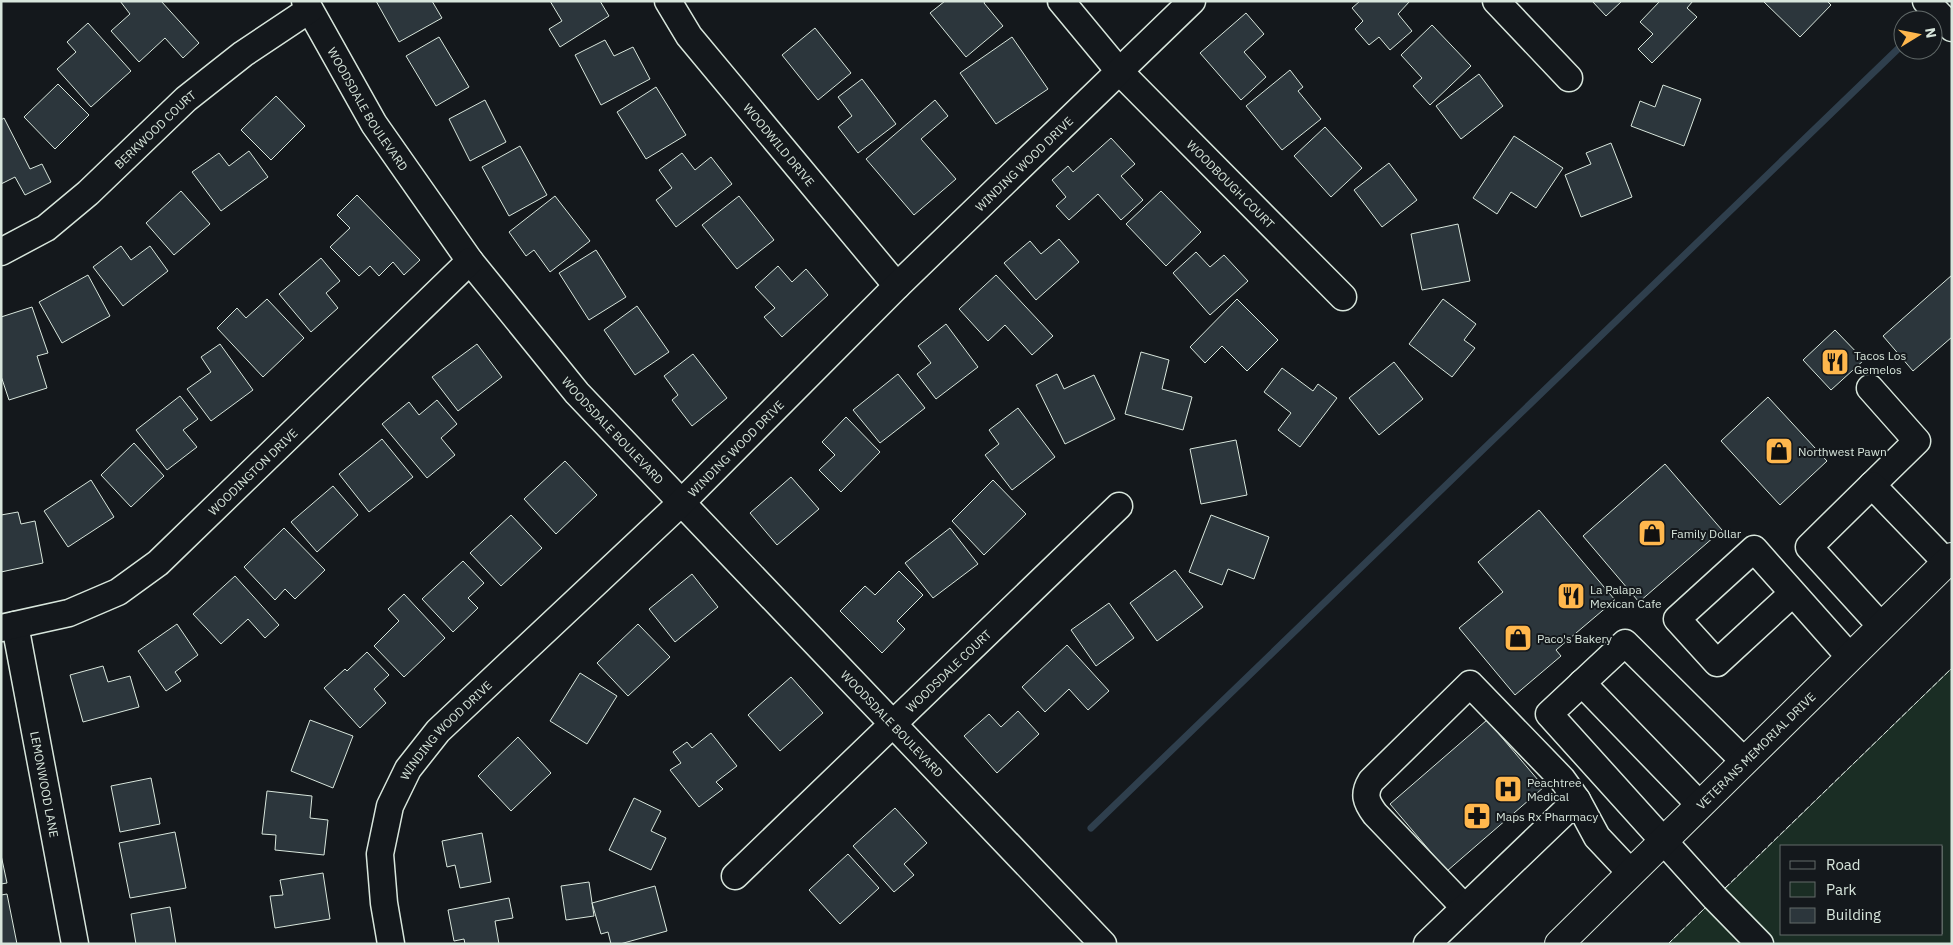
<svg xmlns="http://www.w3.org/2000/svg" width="1953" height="945" font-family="'IBM Plex Sans',sans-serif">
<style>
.green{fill:#1a2d24;stroke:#939e99;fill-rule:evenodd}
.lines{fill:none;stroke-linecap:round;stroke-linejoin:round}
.stream{stroke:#2f3f4d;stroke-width:7}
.building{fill:#2c363c;stroke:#d8e6dc}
.minor-casing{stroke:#d8e6dc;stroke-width:29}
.major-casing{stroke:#d8e6dc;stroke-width:30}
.minor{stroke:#14181c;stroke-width:26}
.major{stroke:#14181c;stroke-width:28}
.fence{stroke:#d8e6dc;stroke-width:1;stroke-dasharray:6 2.5;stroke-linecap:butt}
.labels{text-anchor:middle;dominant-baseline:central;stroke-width:4;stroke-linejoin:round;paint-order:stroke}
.street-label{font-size:12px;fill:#d8e6dc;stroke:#14181c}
.poi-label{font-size:12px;fill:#d8e6dc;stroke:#14181c;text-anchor:start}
</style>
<rect width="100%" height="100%" fill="#14181c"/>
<!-- green -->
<path class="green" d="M 1952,668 L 1952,944 L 1668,944 ZM 1782,846 L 1942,846 L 1942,934 L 1782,934 Z"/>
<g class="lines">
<!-- stream -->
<path class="stream" d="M 1091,828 L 1903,44"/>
</g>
<!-- building -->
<path class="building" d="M 120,1 L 161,1 L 199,43 L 183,58 L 165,38 L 139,62 L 111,31 L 130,14 Z
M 376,1 L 432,1 L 442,18 L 399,42 Z
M 550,1 L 600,1 L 609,16 L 560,47 L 549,29 L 562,21 Z
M 945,1 L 985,1 L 984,3 L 1003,26 L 966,57 L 930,13 Z
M 1360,1 L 1410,1 L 1398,14 L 1412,31 L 1390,50 L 1379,37 L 1369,45 L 1355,29 L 1363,21 L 1352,8 Z
M 1592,1 L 1622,1 L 1606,16 Z
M 1660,1 L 1693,1 L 1687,8 L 1697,17 L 1652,63 L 1638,49 L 1653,34 L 1640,22 Z
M 1763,1 L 1827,1 L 1831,5 L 1800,37 Z
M 1246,13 L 1264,34 L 1244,52 L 1266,77 L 1241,100 L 1200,53 Z
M 88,23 L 131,71 L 91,107 L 57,69 L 76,52 L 67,42 Z
M 1432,25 L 1471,66 L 1430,105 L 1413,86 L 1422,78 L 1401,55 Z
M 815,28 L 851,73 L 818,100 L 782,55 Z
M 439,37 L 469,87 L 436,106 L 406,56 Z
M 1012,37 L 1048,89 L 996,124 L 960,73 Z
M 605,40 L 614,56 L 633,47 L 650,79 L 601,105 L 575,55 Z
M 1290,70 L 1303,87 L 1298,91 L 1321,119 L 1282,150 L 1246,106 Z
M 1479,74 L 1503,106 L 1461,139 L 1436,106 Z
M 862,79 L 896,124 L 858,153 L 838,127 L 852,116 L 838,97 Z
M 58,84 L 89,115 L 55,149 L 24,117 Z
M 1663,85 L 1701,99 L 1684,146 L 1631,126 L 1640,101 L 1655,107 Z
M 656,87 L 686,135 L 646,159 L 617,112 Z
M 276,96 L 305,126 L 271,160 L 241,130 Z
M 485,100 L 506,142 L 470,161 L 449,119 Z
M 935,100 L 948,116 L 921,139 L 956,179 L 914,215 L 866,159 Z
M 4,118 L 30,169 L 42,164 L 51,182 L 25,195 L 15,177 L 1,184 L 1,120 Z
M 1325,127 L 1362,168 L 1331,197 L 1294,156 Z
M 1514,136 L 1563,168 L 1536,208 L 1511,192 L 1497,214 L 1473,198 Z
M 1111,138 L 1135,164 L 1121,176 L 1143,200 L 1121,220 L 1098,194 L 1069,220 L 1056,206 L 1066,197 L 1052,180 L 1068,166 L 1073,172 Z
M 1611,143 L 1632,197 L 1581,217 L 1565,175 L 1591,164 L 1586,153 Z
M 520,146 L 547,195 L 509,216 L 482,167 Z
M 249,151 L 268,177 L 221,211 L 192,172 L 219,153 L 229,166 Z
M 682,153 L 695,170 L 711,157 L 732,184 L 676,227 L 656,200 L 672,188 L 659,170 Z
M 1389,163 L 1417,200 L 1382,227 L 1354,190 Z
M 181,191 L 210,224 L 174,255 L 146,223 Z
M 1161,191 L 1201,232 L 1166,266 L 1126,224 Z
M 357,195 L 420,260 L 404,275 L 393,262 L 379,276 L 370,266 L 359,276 L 330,247 L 350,228 L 337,215 Z
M 555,196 L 590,241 L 550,272 L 534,250 L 526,256 L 509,232 Z
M 739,196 L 774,240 L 737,269 L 702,225 Z
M 1458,224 L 1470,281 L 1422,290 L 1411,234 Z
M 1059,239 L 1079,262 L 1036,300 L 1004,263 L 1030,241 L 1041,254 Z
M 121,246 L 131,260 L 150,246 L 168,271 L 123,306 L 93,267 Z
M 596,250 L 626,297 L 589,320 L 559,273 Z
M 1196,252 L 1210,267 L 1224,255 L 1248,281 L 1210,315 L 1173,273 Z
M 321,258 L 340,281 L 326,293 L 338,308 L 311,332 L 279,294 Z
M 778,266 L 792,282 L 806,269 L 828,295 L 782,337 L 764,317 L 775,308 L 755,287 Z
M 88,275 L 110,316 L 62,343 L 39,302 Z
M 996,275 L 1053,336 L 1032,355 L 1005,325 L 988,341 L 959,309 Z
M 1952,275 L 1952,337 L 1913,371 L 1883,336 Z
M 267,299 L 304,338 L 263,377 L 217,328 L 237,308 L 246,318 Z
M 1237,299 L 1278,340 L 1247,371 L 1222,346 L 1205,363 L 1190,347 Z
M 1443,299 L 1476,324 L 1464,340 L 1475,348 L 1452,377 L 1409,344 Z
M 637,306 L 669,352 L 635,375 L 604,330 Z
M 32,307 L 48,353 L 37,356 L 47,388 L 9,400 L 1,376 L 1,317 Z
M 946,324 L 978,367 L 936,399 L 917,374 L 931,363 L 918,346 Z
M 1835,330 L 1864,360 L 1831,390 L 1803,360 Z
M 220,344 L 253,390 L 211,421 L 187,389 L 211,372 L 201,357 Z
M 477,344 L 502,377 L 458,411 L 432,377 Z
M 1141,352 L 1169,360 L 1162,389 L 1192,397 L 1183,430 L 1125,414 Z
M 693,354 L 727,398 L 692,426 L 672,400 L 678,395 L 664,376 Z
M 1394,362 L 1423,399 L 1379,435 L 1349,398 Z
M 1282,368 L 1313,391 L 1318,384 L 1337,398 L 1300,447 L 1278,430 L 1291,413 L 1264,392 Z
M 898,374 L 925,408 L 880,443 L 853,410 Z
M 1057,374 L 1064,389 L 1094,375 L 1115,419 L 1065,444 L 1036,385 Z
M 180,396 L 198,419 L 183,430 L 197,447 L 167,470 L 136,430 Z
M 1768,397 L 1827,461 L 1780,505 L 1721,441 Z
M 437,400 L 457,424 L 441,438 L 455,455 L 427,478 L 382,424 L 409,402 L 419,415 Z
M 1018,408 L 1055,457 L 1012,490 L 985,455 L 999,444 L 989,430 Z
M 846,417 L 880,452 L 841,492 L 819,470 L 835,455 L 822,442 Z
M 382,439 L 413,477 L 369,512 L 339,474 Z
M 1236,440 L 1247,495 L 1201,504 L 1190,449 Z
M 134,443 L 164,476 L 131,507 L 101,475 Z
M 565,461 L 597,495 L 556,534 L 524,499 Z
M 1665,464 L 1722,530 L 1639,602 L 1583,536 Z
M 791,477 L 819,509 L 777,545 L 750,513 Z
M 91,480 L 114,517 L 68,547 L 44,511 Z
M 993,480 L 1026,514 L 984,555 L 952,521 Z
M 333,486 L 358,515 L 317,552 L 291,522 Z
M 1539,510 L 1615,600 L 1556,650 L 1561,656 L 1515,695 L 1459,628 L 1503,592 L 1478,562 Z
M 18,512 L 21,524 L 35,521 L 43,563 L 1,572 L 1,515 Z
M 511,515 L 542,548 L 501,586 L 470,553 Z
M 1211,515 L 1269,537 L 1254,579 L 1228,569 L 1222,585 L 1189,572 Z
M 284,528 L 325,570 L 295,599 L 285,589 L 275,600 L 244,567 Z
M 950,528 L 978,564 L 933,598 L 905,563 Z
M 463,561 L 484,583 L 468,598 L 478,608 L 453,632 L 422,599 Z
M 1175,570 L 1203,607 L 1157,641 L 1130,603 Z
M 899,571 L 923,595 L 897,621 L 905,629 L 882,653 L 840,611 L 865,586 L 875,595 Z
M 692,574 L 718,607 L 675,642 L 649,609 Z
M 235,576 L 279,625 L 265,638 L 248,619 L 221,644 L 193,614 Z
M 404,594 L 445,638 L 404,677 L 374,646 L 399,621 L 388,609 Z
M 1109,603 L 1134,638 L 1096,666 L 1071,630 Z
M 177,624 L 198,655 L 175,672 L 181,681 L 166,691 L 138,651 Z
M 638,624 L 670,657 L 628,696 L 597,663 Z
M 1067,645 L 1109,691 L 1088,710 L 1069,689 L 1045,712 L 1022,687 Z
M 367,652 L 389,675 L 374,689 L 386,703 L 360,728 L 324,688 L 345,669 L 347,671 Z
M 103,666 L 108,682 L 130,676 L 139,707 L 83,722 L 70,675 Z
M 580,673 L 617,696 L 587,744 L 550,721 Z
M 791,677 L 823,713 L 780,751 L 748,715 Z
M 1018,711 L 1039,734 L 997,773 L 964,736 L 989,714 L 1001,727 Z
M 310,720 L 353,736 L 333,788 L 291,771 Z
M 1487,720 L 1544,787 L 1447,871 L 1390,804 Z
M 711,733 L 737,766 L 716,782 L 723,789 L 699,807 L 670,770 L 681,763 L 673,752 L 687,742 L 692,748 Z
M 518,737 L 551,773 L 511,811 L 478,776 Z
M 151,778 L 160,824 L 120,832 L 111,786 Z
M 267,791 L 312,796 L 310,818 L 328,820 L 324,855 L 275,850 L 276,835 L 262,834 Z
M 634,798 L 661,811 L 651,831 L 666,838 L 651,870 L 609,850 Z
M 895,808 L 927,843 L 904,864 L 914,875 L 894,892 L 853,846 Z
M 175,832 L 186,888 L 130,898 L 119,843 Z
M 482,833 L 491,882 L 460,888 L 455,865 L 447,867 L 442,841 Z
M 848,854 L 879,888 L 840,924 L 809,890 Z
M 1,855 L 7,883 L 1,884 Z
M 323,873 L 330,919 L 275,928 L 270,896 L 283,895 L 280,880 Z
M 589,882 L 594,916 L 566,920 L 561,886 Z
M 655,886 L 667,931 L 620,944 L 611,944 L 608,932 L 601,934 L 592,903 Z
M 7,894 L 17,944 L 1,944 L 1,895 Z
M 509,898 L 513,918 L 495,921 L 499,944 L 465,944 L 464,939 L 454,941 L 448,910 Z
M 170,907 L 176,944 L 136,944 L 131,914 Z"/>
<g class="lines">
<defs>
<g id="minor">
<path id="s1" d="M 305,1 L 374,124 L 470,261 L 577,393 L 1103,944"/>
<path id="s2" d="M 668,1 L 689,36 L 897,286"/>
<path id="s3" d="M 1061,1 L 1119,71 L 1343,297"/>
<path d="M 1496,1 L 1569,78"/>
<path d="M 1926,1 L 1952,28"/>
<path id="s4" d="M 1,252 L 46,228 L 88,193 L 186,99 L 243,54 L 309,10"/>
<path d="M 1870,388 L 1917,441 L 1872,485"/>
<path d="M 1793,593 L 1717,663 L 1677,619 L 1754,549 L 1850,657"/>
<path id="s5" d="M 15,625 L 75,944"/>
<path d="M 1881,626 L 1809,547 L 1872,485 L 1946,562"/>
<path id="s6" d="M 1,628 L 69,613 L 118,592 L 158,563 L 470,261"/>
<path d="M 1582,683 L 1700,805"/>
<path d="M 1744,761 L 1625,643 L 1549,714 L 1715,898 L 1760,944"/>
<path id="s7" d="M 735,876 L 1119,506"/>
<path d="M 1464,907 L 1375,814 C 1366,802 1363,794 1371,781 L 1470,684 L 1562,779 L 1577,800"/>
<path id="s8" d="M 391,944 L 384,903 L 380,854 L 390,806 L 408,769 L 438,731 L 681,503 L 897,286 L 1192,1"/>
<path d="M 1427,944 L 1577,800 L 1597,837 L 1631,873"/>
</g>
<g id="major">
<path id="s9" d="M 1559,944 L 1952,557"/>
</g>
</defs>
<!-- minor casing -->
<use href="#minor" class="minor-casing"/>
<!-- major casing -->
<use href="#major" class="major-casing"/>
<!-- minor -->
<use href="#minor" class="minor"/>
<!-- major -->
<use href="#major" class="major"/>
<!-- fence -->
<path class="fence" d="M 1725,888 L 1952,668
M 1668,944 L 1706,907"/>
</g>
<!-- icons -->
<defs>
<symbol id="restaurant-square" viewBox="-11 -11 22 22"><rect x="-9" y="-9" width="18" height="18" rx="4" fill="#ffb74d" stroke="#14181c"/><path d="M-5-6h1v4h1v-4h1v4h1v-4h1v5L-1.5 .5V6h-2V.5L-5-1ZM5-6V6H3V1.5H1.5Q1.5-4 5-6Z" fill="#111"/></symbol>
<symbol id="shop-square" viewBox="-11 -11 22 22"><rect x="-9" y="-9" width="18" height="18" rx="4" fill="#ffb74d" stroke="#14181c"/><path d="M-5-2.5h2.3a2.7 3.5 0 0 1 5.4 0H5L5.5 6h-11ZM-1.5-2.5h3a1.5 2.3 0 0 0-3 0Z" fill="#111"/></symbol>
<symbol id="hospital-square" viewBox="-11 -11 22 22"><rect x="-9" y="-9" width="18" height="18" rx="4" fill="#ffb74d" stroke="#14181c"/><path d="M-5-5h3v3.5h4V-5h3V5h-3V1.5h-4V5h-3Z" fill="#111"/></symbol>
<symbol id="pharmacy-square" viewBox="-11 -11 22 22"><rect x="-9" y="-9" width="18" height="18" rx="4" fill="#ffb74d" stroke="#14181c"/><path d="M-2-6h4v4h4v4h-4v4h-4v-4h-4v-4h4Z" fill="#111"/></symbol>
</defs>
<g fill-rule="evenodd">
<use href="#restaurant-square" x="1819" y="346" width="32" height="32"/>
<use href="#shop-square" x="1763" y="435" width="32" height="32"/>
<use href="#shop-square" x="1636" y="517" width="32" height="32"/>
<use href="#restaurant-square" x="1555" y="580" width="32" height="32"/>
<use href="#shop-square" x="1502" y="622" width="32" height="32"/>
<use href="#hospital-square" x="1492" y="773" width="32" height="32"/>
<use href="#pharmacy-square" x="1461" y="800" width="32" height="32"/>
</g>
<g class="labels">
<!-- street labels -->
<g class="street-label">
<text stroke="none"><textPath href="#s1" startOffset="125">WOODSDALE BOULEVARD</textPath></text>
<text stroke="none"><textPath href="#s4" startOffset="198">BERKWOOD COURT</textPath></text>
<text stroke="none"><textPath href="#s2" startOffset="182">WOODWILD DRIVE</textPath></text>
<text stroke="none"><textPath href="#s8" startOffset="1045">WINDING WOOD DRIVE</textPath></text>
<text stroke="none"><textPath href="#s3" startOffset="250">WOODBOUGH COURT</textPath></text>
<text stroke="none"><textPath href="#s1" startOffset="530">WOODSDALE BOULEVARD</textPath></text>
<text stroke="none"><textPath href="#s8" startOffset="640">WINDING WOOD DRIVE</textPath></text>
<text stroke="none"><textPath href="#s6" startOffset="304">WOODINGTON DRIVE</textPath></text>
<text stroke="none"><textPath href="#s7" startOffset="296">WOODSDALE COURT</textPath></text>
<text stroke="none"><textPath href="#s1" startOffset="935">WOODSDALE BOULEVARD</textPath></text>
<text stroke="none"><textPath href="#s8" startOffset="235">WINDING WOOD DRIVE</textPath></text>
<text stroke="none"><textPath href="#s9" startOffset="276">VETERANS MEMORIAL DRIVE</textPath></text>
<text stroke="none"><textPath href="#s5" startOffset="162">LEMONWOOD LANE</textPath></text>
</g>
<!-- poi labels -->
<g class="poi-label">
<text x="1854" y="355">Tacos Los<tspan x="1854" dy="14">Gemelos</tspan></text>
<text x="1798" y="451">Northwest Pawn</text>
<text x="1671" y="533">Family Dollar</text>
<text x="1590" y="589">La Palapa<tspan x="1590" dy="14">Mexican Cafe</tspan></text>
<text x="1537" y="638">Paco's Bakery</text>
<text x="1527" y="782">Peachtree<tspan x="1527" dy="14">Medical</tspan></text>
<text x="1496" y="816">Maps Rx Pharmacy</text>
</g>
</g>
<!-- border -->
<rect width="1953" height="945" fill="none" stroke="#d8e6dc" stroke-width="5"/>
<!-- legend -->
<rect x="1780" y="845" width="162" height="90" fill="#14181c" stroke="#626a69"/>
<rect x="1790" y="861" width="25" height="8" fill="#14181c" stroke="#626a69"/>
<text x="1826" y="870" font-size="15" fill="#d8e6dc">Road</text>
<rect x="1790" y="882" width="25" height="15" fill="#1a2d24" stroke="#626a69"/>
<text x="1826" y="895" font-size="15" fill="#d8e6dc">Park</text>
<rect x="1790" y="908" width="25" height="15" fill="#2c363c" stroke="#626a69"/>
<text x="1826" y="920" font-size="15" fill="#d8e6dc">Building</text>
<!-- north arrow -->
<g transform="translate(1918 35) rotate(80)"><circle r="24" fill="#14181c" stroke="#626a69"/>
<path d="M0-4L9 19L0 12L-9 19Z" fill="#ffb74d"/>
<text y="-8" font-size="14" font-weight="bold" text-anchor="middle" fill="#d8e6dc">N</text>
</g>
</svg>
